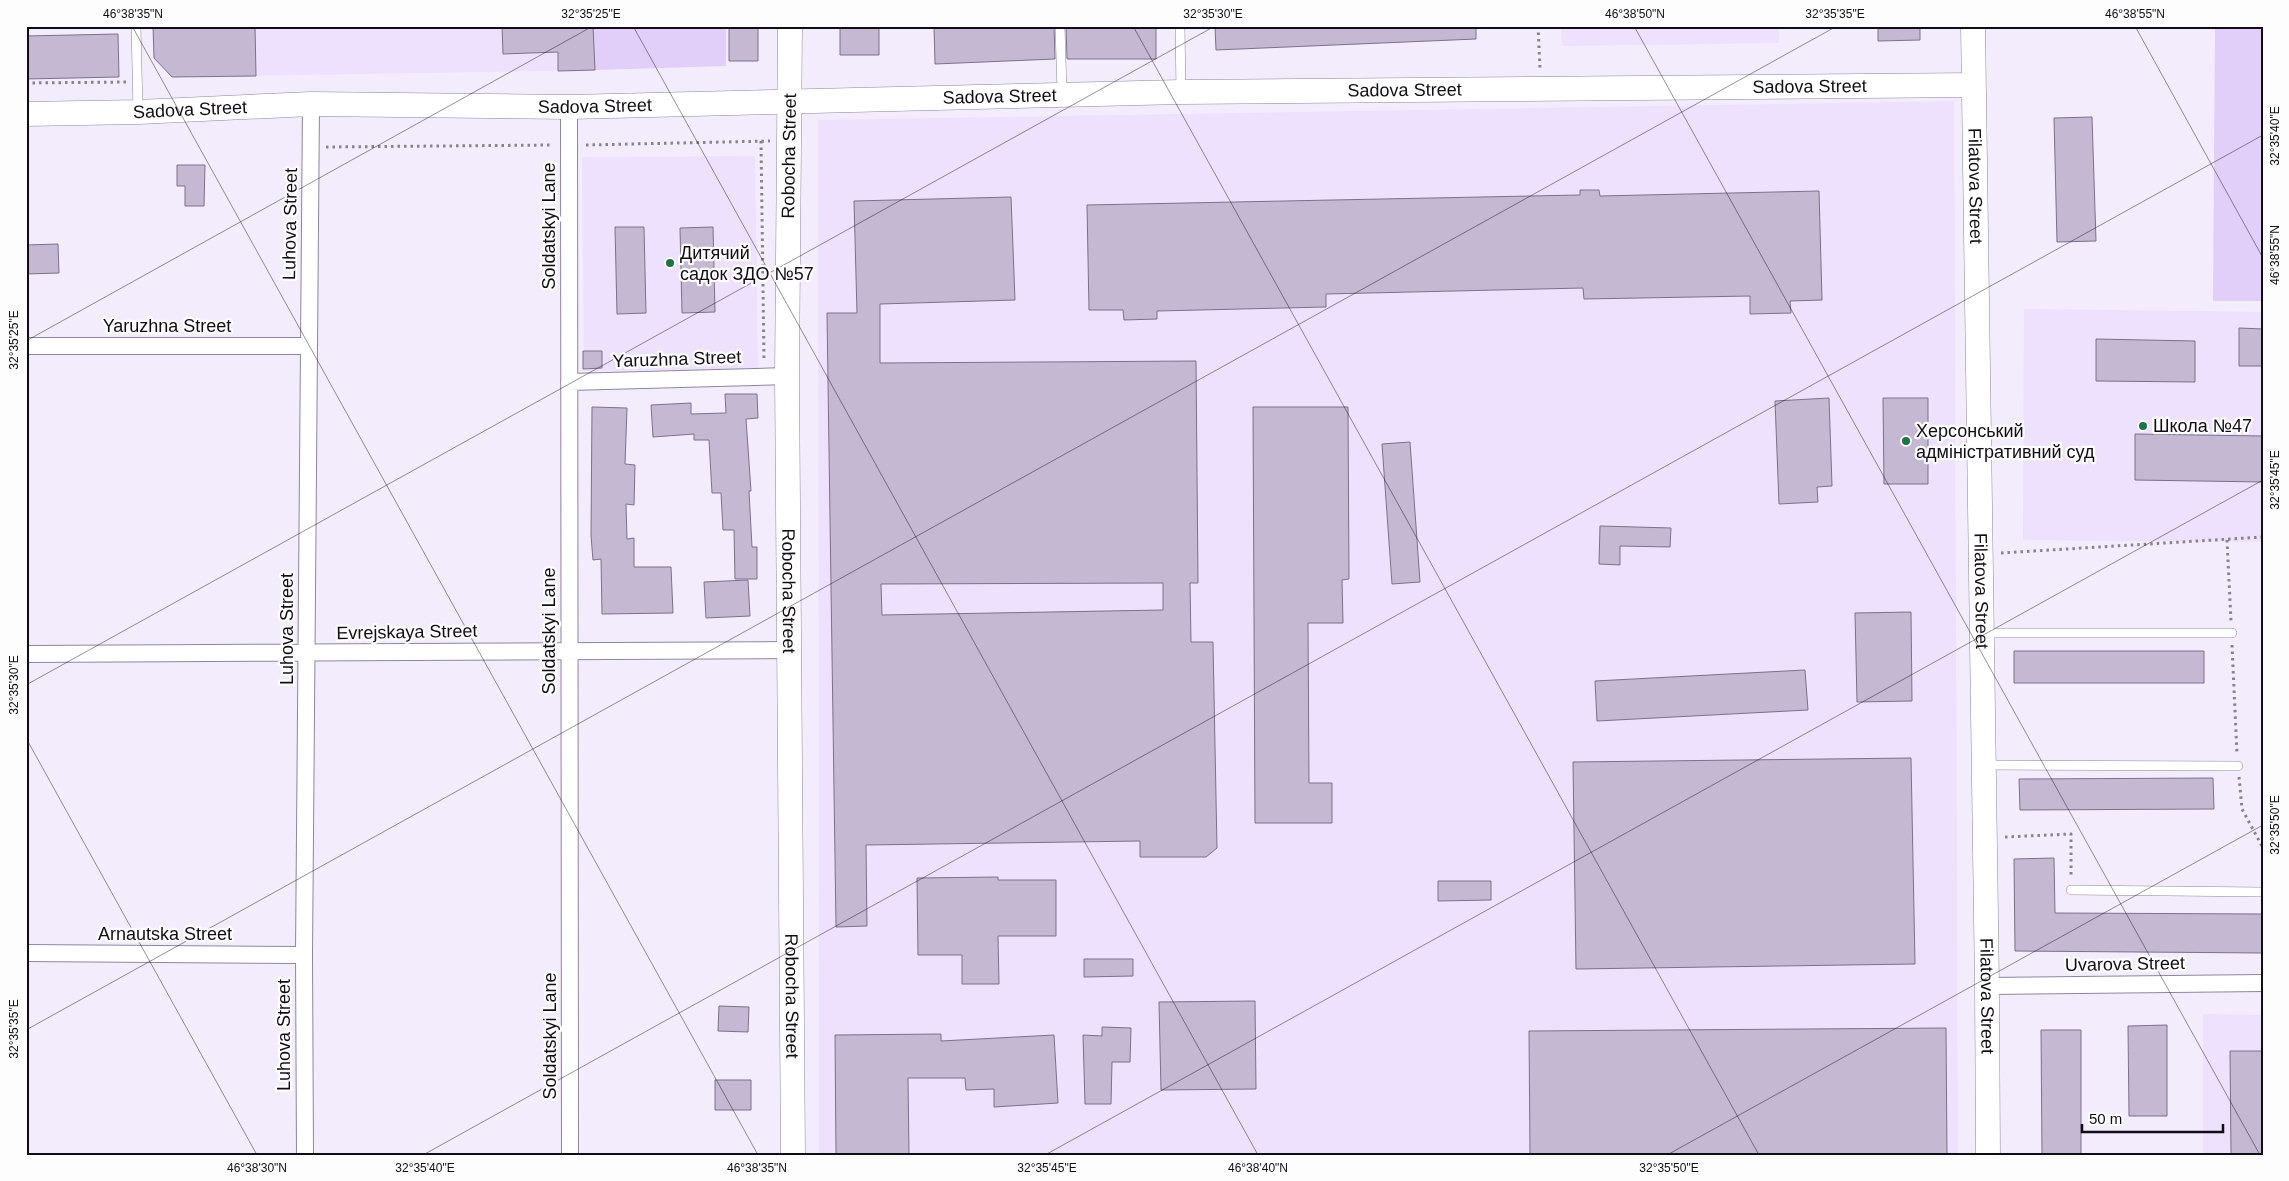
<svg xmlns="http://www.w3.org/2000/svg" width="2289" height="1181" font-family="Helvetica,sans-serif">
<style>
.built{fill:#ede1fd}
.green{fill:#e1cffa}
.building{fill:#c4b8d3;stroke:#7c718a;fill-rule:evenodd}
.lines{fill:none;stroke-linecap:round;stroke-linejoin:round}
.lane-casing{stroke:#90859e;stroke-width:10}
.street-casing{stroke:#90859e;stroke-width:18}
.secondary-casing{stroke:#90859e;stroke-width:25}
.path{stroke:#87828f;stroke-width:3;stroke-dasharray:2.5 4;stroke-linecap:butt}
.lane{stroke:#fff;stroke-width:9}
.street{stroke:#fff;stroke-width:16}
.secondary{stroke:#fff;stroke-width:24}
.ticks{fill:none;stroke:#110d16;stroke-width:1;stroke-opacity:0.45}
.poi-dot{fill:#207345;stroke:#fdfdfd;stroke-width:2}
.labels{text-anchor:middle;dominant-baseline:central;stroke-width:4.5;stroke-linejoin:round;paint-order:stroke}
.street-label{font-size:18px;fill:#110d16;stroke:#fdfdfd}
.poi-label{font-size:18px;fill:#110d16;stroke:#fdfdfd;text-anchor:start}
.neatline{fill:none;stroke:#110d16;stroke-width:2}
.ticks-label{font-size:12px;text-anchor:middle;fill:#110d16}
</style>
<rect width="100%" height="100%" fill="#f3ecfd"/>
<!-- built -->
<path class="built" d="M 153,26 L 593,26 L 595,70 L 172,77 L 154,58 Z
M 1561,26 L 1779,26 L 1779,43 L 1562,46 Z
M 1954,101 L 1958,1155 L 819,1155 L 818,120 Z
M 755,156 L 758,369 L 584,371 L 582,157 Z
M 2024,309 L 2263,312 L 2263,542 L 2023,540 Z
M 2203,1014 L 2263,1015 L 2263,1155 L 2203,1155 Z"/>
<!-- green -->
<path class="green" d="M 593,26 L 726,26 L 726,66 L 595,70 Z
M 2215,26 L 2263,26 L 2263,301 L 2213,301 Z"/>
<!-- building -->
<path class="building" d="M 153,26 L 255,26 L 256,76 L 172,77 L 154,58 Z
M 502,26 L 593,26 L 595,70 L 558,71 L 558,52 L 503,54 Z
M 729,26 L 758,26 L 758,61 L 729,61 Z
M 840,26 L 879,26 L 879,55 L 840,55 Z
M 934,26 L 1054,26 L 1055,59 L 935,64 Z
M 1066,26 L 1156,26 L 1156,59 L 1067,59 Z
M 1215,26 L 1476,26 L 1476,39 L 1216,50 Z
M 1878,26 L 1920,26 L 1920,40 L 1878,41 Z
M 118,34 L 119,77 L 26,79 L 26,36 Z
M 2092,117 L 2096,241 L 2057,242 L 2054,118 Z
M 177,165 L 205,165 L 204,206 L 185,206 L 185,186 L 177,186 Z
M 1580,190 L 1599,190 L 1600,196 L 1819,191 L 1822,300 L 1790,301 L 1791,313 L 1750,314 L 1750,296 L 1584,299 L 1583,288 L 1326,294 L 1326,307 L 1157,311 L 1157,319 L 1124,320 L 1123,310 L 1089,310 L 1087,205 L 1580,195 Z
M 1011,197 L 1015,300 L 880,304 L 880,363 L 1196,361 L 1198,583 L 1190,583 L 1191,642 L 1213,642 L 1217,848 L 1206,857 L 1140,857 L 1140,841 L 866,845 L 867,926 L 836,927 L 827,313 L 857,313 L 854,201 ZM 1163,583 L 1163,610 L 882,615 L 881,584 Z
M 615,227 L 644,227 L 646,313 L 617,314 Z
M 713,227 L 715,312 L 682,313 L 680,228 Z
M 58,244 L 59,273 L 26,274 L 26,245 Z
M 2239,328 L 2263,329 L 2263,366 L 2239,366 Z
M 2096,339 L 2195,341 L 2195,382 L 2096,381 Z
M 583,351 L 602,351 L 602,368 L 583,369 Z
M 725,394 L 757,394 L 758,418 L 746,419 L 751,491 L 749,491 L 752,547 L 757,547 L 757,579 L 735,579 L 734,530 L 723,530 L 721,493 L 712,493 L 709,440 L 694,440 L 694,434 L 653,437 L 651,405 L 691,403 L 691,414 L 726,413 Z
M 1829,398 L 1832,486 L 1817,487 L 1818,502 L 1779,504 L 1775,401 Z
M 1883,398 L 1928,398 L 1928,484 L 1884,484 Z
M 592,407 L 627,408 L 625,464 L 635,465 L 634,505 L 626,504 L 627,539 L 634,538 L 634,567 L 671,567 L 673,613 L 602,614 L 601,559 L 593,560 L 591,536 Z
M 1253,407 L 1348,407 L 1349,579 L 1342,580 L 1343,623 L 1308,623 L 1309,783 L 1332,783 L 1332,823 L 1255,823 Z
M 2135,434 L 2263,436 L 2263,482 L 2135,480 Z
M 1410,442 L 1420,582 L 1392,584 L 1382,444 Z
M 1600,526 L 1671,528 L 1670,547 L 1620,546 L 1620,565 L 1599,564 Z
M 748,580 L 750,616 L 706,618 L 704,582 Z
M 1911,612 L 1912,701 L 1857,702 L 1855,613 Z
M 2014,651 L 2204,651 L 2204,683 L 2014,683 Z
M 1805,670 L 1808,710 L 1597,721 L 1595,681 Z
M 1911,758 L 1915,964 L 1576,969 L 1573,762 Z
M 2213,778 L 2214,809 L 2020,810 L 2019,779 Z
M 2054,858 L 2055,913 L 2263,914 L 2263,953 L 2015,951 L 2014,859 Z
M 998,877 L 998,880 L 1056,880 L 1056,936 L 998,936 L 999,984 L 962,984 L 962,955 L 918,955 L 917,878 Z
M 1438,881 L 1491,881 L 1491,900 L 1438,901 Z
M 1084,959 L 1133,959 L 1133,976 L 1084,977 Z
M 1255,1001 L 1256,1089 L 1161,1090 L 1159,1002 Z
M 719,1006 L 749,1007 L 748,1032 L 718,1031 Z
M 2167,1025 L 2167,1116 L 2129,1116 L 2128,1026 Z
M 1102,1027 L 1131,1028 L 1130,1062 L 1112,1062 L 1111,1104 L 1085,1104 L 1083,1035 L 1102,1036 Z
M 1946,1028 L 1947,1155 L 1530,1155 L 1529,1031 Z
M 2041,1030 L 2081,1030 L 2081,1155 L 2042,1155 Z
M 941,1034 L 941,1041 L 1054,1035 L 1058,1103 L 994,1107 L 994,1089 L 966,1090 L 965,1078 L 908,1078 L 909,1155 L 836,1155 L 835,1035 Z
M 2230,1051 L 2263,1051 L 2263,1155 L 2231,1155 Z
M 715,1080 L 751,1080 L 751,1110 L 715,1110 Z"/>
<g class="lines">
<defs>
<path id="lane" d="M 136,26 L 138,111
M 1060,26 L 1062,93
M 1180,26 L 1181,91
M 1982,633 L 2232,633
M 1984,765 L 2238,766
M 2071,890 L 2263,892"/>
<path id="street" d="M 569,107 L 570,1155
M 26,346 L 308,346
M 569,382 L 787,376
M 26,654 L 788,650
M 26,953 L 304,955
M 1987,986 L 2263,983
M 305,1155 L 304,955 L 311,104"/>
<g id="secondary">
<path id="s1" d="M 790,26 L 787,376 L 793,1155"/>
<path id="s2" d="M 1973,26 L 1987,986 L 1988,1155"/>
<path id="s3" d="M 26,114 L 138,112 L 311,104 L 569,107 L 1181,92 L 1973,85"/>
</g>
</defs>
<!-- lane casing -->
<use href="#lane" class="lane-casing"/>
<!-- street casing -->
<use href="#street" class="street-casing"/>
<!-- secondary casing -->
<use href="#secondary" class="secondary-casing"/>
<!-- path -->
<path class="path" d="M 1538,26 L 1540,68
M 26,83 L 126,82
M 761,141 L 764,360
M 586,145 L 770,141
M 326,147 L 553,145
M 2227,540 L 2231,621
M 2001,553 L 2263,537
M 2232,645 L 2237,754
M 2239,777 L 2242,809 L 2263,848
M 2005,837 L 2071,834 L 2071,876"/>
<!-- lane -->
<use href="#lane" class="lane"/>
<!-- street -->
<use href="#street" class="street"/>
<!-- secondary -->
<use href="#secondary" class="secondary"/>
</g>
<!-- ticks -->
<path class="ticks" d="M 132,26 L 758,1155M 633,26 L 1258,1155M 1133,26 L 1759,1155M 1634,26 L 2260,1155M 2135,26 L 2263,258M 26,341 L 593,26M 26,685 L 1215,26M 26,738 L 257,1155M 26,1030 L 1837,26M 423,1155 L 2263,135M 1045,1155 L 2263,480M 1667,1155 L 2263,825"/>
<!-- markers -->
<g class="poi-dot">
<circle cx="670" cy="263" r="5"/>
<circle cx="2143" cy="426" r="5"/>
<circle cx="1906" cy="441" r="5"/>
</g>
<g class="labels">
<!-- street labels -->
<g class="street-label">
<text stroke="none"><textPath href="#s3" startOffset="1784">Sadova Street</textPath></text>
<text stroke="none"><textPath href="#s3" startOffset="1379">Sadova Street</textPath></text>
<text stroke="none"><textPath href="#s3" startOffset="974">Sadova Street</textPath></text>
<text stroke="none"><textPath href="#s3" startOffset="569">Sadova Street</textPath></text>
<text stroke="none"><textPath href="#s3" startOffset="164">Sadova Street</textPath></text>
<text transform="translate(789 156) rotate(-89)">Robocha Street</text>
<text stroke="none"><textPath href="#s2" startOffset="160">Filatova Street</textPath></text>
<text transform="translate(290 224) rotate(-89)">Luhova Street</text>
<text transform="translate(549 226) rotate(-90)">Soldatskyi Lane</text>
<text x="167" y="326">Yaruzhna Street</text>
<text transform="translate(677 359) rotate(-2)">Yaruzhna Street</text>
<text stroke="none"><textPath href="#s1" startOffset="565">Robocha Street</textPath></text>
<text stroke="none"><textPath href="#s2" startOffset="565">Filatova Street</textPath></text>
<text transform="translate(287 629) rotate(-90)">Luhova Street</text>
<text transform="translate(549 631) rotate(-90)">Soldatskyi Lane</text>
<text transform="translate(407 632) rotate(-1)">Evrejskaya Street</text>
<text x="165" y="934">Arnautska Street</text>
<text transform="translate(2125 964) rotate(-1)">Uvarova Street</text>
<text stroke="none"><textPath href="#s1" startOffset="970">Robocha Street</textPath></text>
<text stroke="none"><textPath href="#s2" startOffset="970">Filatova Street</textPath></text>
<text transform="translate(284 1035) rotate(-90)">Luhova Street</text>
<text transform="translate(550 1036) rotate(-90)">Soldatskyi Lane</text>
</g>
<!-- poi labels -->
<g class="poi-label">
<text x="680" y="253">Дитячий<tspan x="680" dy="21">садок ЗДО №57</tspan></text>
<text x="2153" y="426">Школа №47</text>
<text x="1916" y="431">Херсонський<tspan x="1916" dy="21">адміністративний суд</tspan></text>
</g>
</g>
<!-- border -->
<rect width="2289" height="1181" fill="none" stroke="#fdfdfd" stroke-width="55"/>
<!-- scale -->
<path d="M2082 1124v8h141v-8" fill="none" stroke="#110d16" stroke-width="2.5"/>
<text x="2089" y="1124" font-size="15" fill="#110d16" stroke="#fdfdfd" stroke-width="4" paint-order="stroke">50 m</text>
<rect x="28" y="28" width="2234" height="1126" class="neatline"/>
<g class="ticks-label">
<text x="133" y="18">46°38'35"N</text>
<text x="591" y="18">32°35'25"E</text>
<text x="1213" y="18">32°35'30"E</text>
<text x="1635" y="18">46°38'50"N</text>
<text x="1835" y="18">32°35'35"E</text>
<text x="2135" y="18">46°38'55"N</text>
<text transform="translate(2275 136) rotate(-90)" y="4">32°35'40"E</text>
<text transform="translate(2275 255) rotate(-90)" y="4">46°38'55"N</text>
<text transform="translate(14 340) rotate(-90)" y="4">32°35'25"E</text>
<text transform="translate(2275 480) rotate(-90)" y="4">32°35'45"E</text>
<text transform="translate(14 685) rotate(-90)" y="4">32°35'30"E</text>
<text transform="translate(2275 825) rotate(-90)" y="4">32°35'50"E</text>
<text transform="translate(14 1029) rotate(-90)" y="4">32°35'35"E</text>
<text x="257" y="1172">46°38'30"N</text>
<text x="425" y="1172">32°35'40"E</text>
<text x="757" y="1172">46°38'35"N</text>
<text x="1047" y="1172">32°35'45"E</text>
<text x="1258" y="1172">46°38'40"N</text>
<text x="1669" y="1172">32°35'50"E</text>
</g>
</svg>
